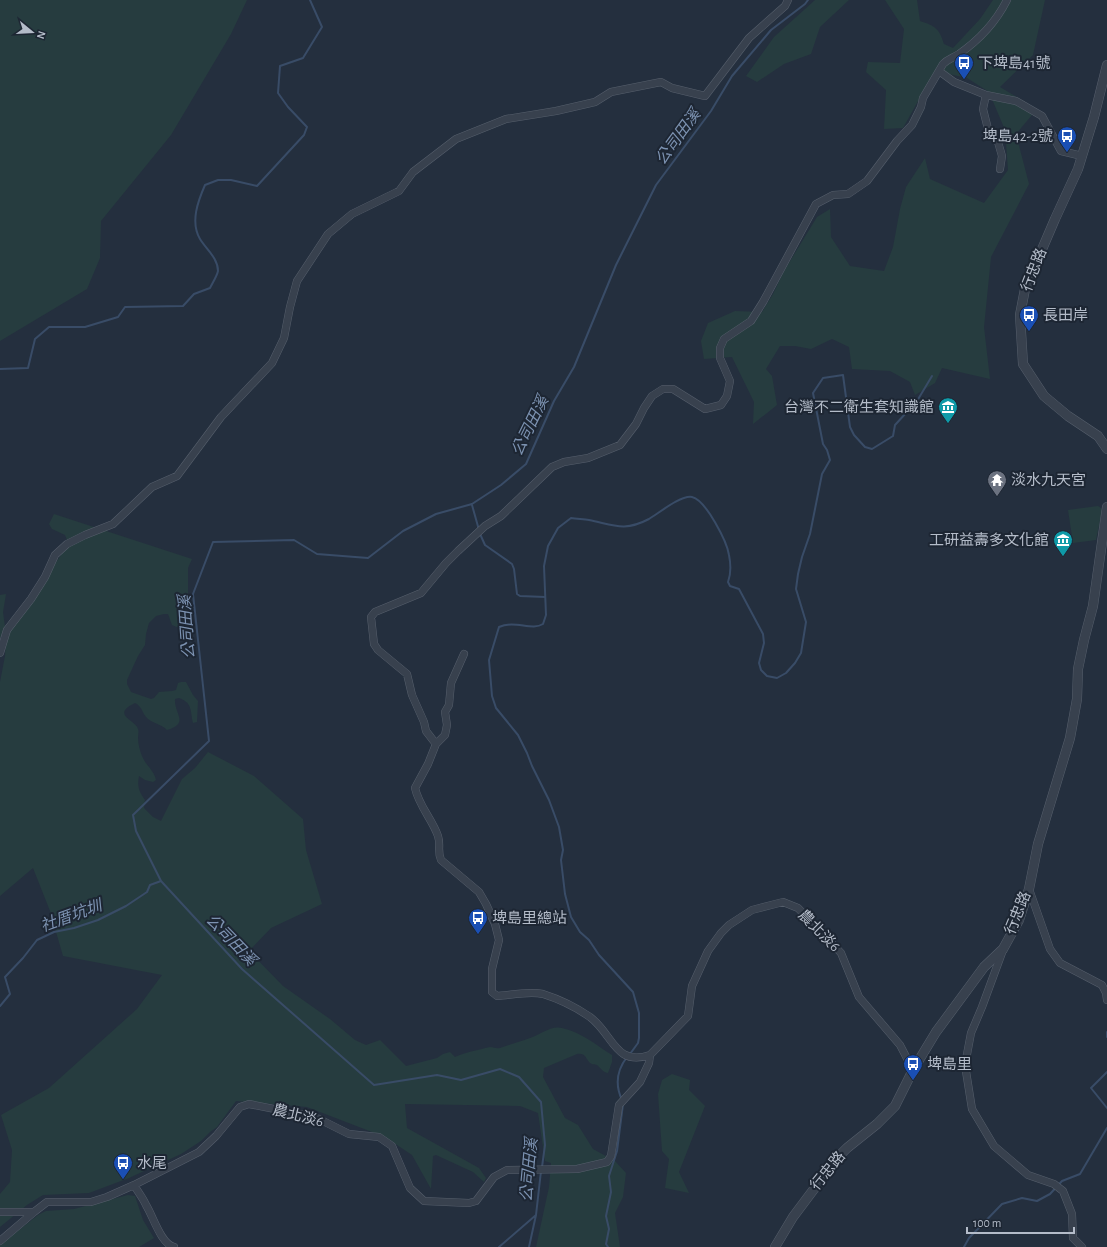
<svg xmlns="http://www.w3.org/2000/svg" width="1107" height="1247" font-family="'Alegreya Sans','Noto Sans TC',sans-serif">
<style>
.green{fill:#263c3f}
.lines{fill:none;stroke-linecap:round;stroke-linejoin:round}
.stream{stroke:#394c67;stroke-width:2}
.minor-casing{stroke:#565f6c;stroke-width:8}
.tertiary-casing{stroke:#565f6c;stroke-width:10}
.minor{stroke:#38414e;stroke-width:7}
.tertiary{stroke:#38414e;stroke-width:9}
.labels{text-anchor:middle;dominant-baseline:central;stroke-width:4;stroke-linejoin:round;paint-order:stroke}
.poi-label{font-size:15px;fill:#b4bcc9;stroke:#1d2633;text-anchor:start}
.street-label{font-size:15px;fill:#b4bcc9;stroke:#1d2633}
.water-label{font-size:16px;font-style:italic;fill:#7c92b1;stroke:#1d2633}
</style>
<rect width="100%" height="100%" fill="#242f3e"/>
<!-- green -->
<path class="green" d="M 0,0 L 247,0 L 231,34 L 171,135 L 101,221 L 100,258 L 87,289 L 0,341 Z
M 815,0 L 849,0 L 820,27 L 811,54 L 784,64 L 757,82 L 746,76 L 774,37 Z
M 885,0 L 917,0 L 920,21 C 935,26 939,28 944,44 L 953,48 L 980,19 L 993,0 L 1045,0 L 1033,55 L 1000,87 L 1037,109 L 1016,134 L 1029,184 L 991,257 L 984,327 L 990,379 L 942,368 L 935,383 L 915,395 L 910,382 L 890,371 L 852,369 L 849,347 L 832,339 L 811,349 L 795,346 L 780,346 L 766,369 L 772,376 L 777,405 L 753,424 L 754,402 L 732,357 L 704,359 L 701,341 L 708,323 L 735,311 L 762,312 L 773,294 L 784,271 L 817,217 L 830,209 L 831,237 L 850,266 L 884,271 L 893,247 L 900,209 L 906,187 L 925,158 L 930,179 L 984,203 L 1008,170 L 1005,130 L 989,92 L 967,78 L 935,71 L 903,128 L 884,129 L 886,90 L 866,72 L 868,62 L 900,63 L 904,29 Z
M 1098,506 L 1101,508 L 1102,511 L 1096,540 L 1073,543 L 1068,510 Z
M 54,514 L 192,559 L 188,568 L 188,623 L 190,626 L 182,625 L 179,628 L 172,625 L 168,614 L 164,614 L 156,616 L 149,623 L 146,634 L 145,645 L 138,656 L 127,680 L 127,684 L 131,692 L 151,699 L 154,698 L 159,692 L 172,691 L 176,690 L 178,683 L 181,682 L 186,682 L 193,695 L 198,701 L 197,722 L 193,723 C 190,711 193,703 179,698 L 175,699 C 174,714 190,723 167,730 C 162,724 153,724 147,718 C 142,713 142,706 135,703 C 110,715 136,720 138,729 C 139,732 138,735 138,738 C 138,744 140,751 142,756 C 146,766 154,770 156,780 L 153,782 L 145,780 L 139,776 C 137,787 139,791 145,800 L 144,808 L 153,817 L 161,821 L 182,779 L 195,768 L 208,752 L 254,776 L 303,819 L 306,850 L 322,904 L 271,928 L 249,951 L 283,986 L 330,1019 L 355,1040 L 366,1045 L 380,1040 L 406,1066 L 437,1058 L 443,1054 L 450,1052 L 455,1057 C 466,1052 478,1050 490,1047 C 494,1047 496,1049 500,1048 C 510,1044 520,1042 530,1038 C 540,1035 551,1025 562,1028 C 581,1032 596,1045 612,1055 L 612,1062 L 608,1073 C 602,1072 601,1068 597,1065 C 594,1064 593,1065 590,1063 C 585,1058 586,1053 577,1054 L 544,1068 L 543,1077 L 565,1118 L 578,1125 L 593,1149 L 615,1161 L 626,1173 L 623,1197 L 615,1213 L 620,1247 L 536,1247 L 549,1187 L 551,1163 L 545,1161 L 538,1113 L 520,1106 L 405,1104 L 407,1128 L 479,1168 L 486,1178 L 484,1182 L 473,1172 L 436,1155 L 433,1156 L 431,1189 L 412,1155 L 385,1137 L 307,1107 L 236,1101 L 217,1127 L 210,1132 L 201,1141 L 181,1154 L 129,1178 L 89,1193 L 43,1195 L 27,1205 L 0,1227 L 0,1194 L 10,1182 L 12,1150 L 1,1115 L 49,1088 L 137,1009 L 162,975 L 63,956 L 50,911 L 33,868 L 0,896 L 0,682 L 5,656 L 6,641 L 0,637 L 0,595 L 6,594 L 3,612 L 5,627 L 10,629 L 61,555 L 67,540 L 65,535 L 52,529 L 49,524 Z
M 672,1074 L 690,1080 L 689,1090 L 705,1106 L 679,1172 L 689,1193 L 665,1188 L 669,1159 L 662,1151 L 658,1094 L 662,1080 Z
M 128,1195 L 135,1196 L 143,1220 L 154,1238 L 139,1247 L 0,1247 L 0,1245 L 38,1215 L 46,1211 L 74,1209 Z"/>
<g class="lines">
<!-- stream -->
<path class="stream" d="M 0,369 L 28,368 L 35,339 L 49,327 L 85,327 L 118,317 L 125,307 L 183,306 L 194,294 L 210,288 C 212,284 217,276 218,271 C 218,258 206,249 200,239 C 190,222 198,201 205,185 L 218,180 L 231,180 L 257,186 L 304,135 L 307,127 L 288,107 L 278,93 L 280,66 L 303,58 L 322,27 L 310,0
M 472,505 L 479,530
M 480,534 L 485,545 L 512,564 L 514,569 L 517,594 L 520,596 L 545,597
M 0,1006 L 10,994 L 5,977 L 23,958 L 37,940 L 54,932 L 74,928 L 98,920 L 126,906 L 147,892 L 150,885 L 161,881
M 1107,1032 L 1107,1037
M 630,1054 L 638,1043 L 639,1038 L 639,1013 L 633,992 L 599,955 L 589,940 L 580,932 L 571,917 L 565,894 L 561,860 L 563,850 L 559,827 L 549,800 L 532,766 L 527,753 L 518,735 L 496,708 L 492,696 L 489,660 L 499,627 C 515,620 532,631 543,624 L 546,615 L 544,566 L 548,546 L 558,528 L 571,518 C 577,519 584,519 589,520 C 614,525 624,532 649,519 C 659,513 681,495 692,497 C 706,500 727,542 729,555 C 731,565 731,574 728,582 L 730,586 L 739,589 L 763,634 L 764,643 L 759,663 L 761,670 L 767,676 L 777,678 L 786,673 L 795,663 L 801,653 L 806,622 L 796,589 L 798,574 L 802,557 L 810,534 L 822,474 L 830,460 L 827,450 L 823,444 L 813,393 L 823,378 L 843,375 L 850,427 L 854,435 L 865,447 L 872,449 L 893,436 L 895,425 L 917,401 L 932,376
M 1107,1072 L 1091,1088 L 1107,1108
M 622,1100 C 615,1085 617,1070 627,1057
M 542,1167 L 545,1145 L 541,1102 L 519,1077 L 500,1069 L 461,1080 L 437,1075 L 374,1085 L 242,969 L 161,881 L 136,831 L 133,815 L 209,741 L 193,594 L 213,542 L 294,540 L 317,554 L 368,558 L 403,531 L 436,514 L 472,504 L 501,485 L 526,464 L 554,401 L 574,367 L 616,265 L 656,185 L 711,111 L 732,76 L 771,30 L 805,4 L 808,0
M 499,1247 L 536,1215 L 541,1171
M 529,1247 L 536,1215
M 608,1247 L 606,1244 L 609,1229 L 606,1216 L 611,1192 L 609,1176 L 617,1151 L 623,1104
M 964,1247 L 969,1238 L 1002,1204 L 1022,1198 L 1037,1201 L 1050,1194 L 1062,1181 L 1080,1174 L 1107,1128"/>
<defs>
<path id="minor" d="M 939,71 L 954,82 L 986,95 L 1016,101 L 1042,116 L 1061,151 L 1082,156
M 986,95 L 983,109 L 988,129 L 998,142 L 1002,156 L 1000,169
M 0,653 L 7,630 L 31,599 L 45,577 L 55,555 L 67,544 L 85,535 L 113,524 L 152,487 L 177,476 L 221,417 L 272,363 L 284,338 L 290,307 L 297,281 L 328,234 L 352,214 L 399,191 L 413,172 L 456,139 L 506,119 L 556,111 L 595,102 L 611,92 L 661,82 L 672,88 L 705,96 L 749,38 L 785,6 L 788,0
M 464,654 L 451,683 L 449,705 L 445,712 L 447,725 L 445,735 L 436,744 L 428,764 L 415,788 C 419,806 432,819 438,836 C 441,845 437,851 441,860 L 479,892 L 486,904 L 495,924 L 499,940 L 492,969 L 492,992 L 497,996 C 511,995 529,991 543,994 C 559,999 577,1008 590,1017 C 613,1034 615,1067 650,1055
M 436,744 L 426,731 L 424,722 L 412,695 L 407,674 L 378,650 L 374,644 L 371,617 L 375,612 L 421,593 L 446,563 L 458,551 L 485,526 L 501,516 L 552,467 L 564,462 L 588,458 L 620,445 L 636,424 L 644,408 L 652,396 L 663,389 L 673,389 L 705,409 L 721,405 L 727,396 L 730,381 L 720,358 L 720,348 L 724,339 L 751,321 L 763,302 L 816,204 L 833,195 L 848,194 L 867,181 L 897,141 L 912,125 L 921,107 L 923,98 L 943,64 C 948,59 953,58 959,54 C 979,40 996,22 1007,0
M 1029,889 L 1050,949 L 1060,963 L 1102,985 L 1106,993 L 1107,1000
M 1003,950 L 982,1007 L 971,1033 L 965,1065 L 972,1109 L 994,1146 L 1028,1175 L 1054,1184 L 1063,1191 L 1072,1214 L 1073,1238 L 1082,1247
M 134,1185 C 138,1192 143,1198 146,1205 C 153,1216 161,1244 174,1247
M 0,1212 L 34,1212 L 47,1202 L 91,1202 L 107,1197 L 134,1185 L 199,1152 L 216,1136 L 240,1107 L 249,1104 L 315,1117 L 349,1134 L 379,1137 L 392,1146 L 410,1188 L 424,1201 L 469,1203 L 476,1201 L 494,1177 L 507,1170 L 577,1169 L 607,1162 L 611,1156 L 619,1105 L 640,1082 L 649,1063 L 650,1055 L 688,1016 L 692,986 L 708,951 L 721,933 L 729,925 L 752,910 L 783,902 L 798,908 L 841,953 L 859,997 L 900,1045 L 913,1070
M 0,1241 L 34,1212"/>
<path id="tertiary" d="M 1107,65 L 1094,117 L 1078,169 L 1055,219 L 1025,289 L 1020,315 L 1023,364 L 1044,396 L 1068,416 L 1098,436 L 1107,449
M 775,1247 L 793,1217 L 838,1157 L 847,1148 L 877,1124 L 895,1106 L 913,1070 L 936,1032 L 984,967 L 1003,949 L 1019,920 L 1029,889 L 1038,844 L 1070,738 L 1077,699 L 1078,669 L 1084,640 L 1093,606 L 1107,507"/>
</defs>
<!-- minor casing -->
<use href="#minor" class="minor-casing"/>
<!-- tertiary casing -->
<use href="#tertiary" class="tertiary-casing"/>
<!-- minor -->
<use href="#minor" class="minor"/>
<!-- tertiary -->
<use href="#tertiary" class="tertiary"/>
</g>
<!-- icons -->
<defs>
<symbol id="bus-pin" viewBox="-11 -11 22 30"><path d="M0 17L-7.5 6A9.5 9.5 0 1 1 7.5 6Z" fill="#1a4fb4" stroke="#1d2633"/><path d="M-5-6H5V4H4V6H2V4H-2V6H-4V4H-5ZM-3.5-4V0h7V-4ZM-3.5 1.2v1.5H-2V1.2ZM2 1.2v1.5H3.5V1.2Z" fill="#fff"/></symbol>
<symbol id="museum-pin" viewBox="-11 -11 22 30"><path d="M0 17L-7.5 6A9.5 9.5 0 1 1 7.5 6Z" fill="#0f9aa8" stroke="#1d2633"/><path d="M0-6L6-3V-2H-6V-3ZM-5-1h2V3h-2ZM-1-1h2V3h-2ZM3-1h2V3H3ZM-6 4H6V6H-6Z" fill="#fff"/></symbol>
<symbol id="temple-pin" viewBox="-11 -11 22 30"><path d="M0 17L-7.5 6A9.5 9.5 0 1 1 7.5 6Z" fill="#6b7280" stroke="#1d2633"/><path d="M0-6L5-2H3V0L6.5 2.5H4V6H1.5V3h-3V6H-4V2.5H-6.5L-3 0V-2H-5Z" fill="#fff"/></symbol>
</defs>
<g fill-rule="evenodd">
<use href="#bus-pin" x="953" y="52" width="22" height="30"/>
<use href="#bus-pin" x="1056" y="125" width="22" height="30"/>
<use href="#bus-pin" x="1018" y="304" width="22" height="30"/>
<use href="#museum-pin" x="937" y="396" width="22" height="30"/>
<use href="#temple-pin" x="986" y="469" width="22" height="30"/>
<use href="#museum-pin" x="1052" y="529" width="22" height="30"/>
<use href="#bus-pin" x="467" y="907" width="22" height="30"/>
<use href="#bus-pin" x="902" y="1053" width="22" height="30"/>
<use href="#bus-pin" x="112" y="1152" width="22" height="30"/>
</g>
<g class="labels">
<!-- poi labels -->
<g class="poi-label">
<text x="978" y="63">下埤島41號</text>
<text x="1053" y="136" text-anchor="end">埤島42-2號</text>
<text x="1043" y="315">長田岸</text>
<text x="934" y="407" text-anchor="end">台灣不二衛生套知識館</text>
<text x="1011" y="480">淡水九天宮</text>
<text x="1049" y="540" text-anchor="end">工研益壽多文化館</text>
<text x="492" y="918">埤島里總站</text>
<text x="927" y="1064">埤島里</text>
<text x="137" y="1163">水尾</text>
</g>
<!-- street labels -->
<g class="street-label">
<text transform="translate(1034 270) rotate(-69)">行忠路</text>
<text transform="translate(1018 913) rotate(-68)">行忠路</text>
<text transform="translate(819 931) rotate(45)">農北淡6</text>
<text transform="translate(298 1116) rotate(14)">農北淡6</text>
<text transform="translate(828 1171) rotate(-51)">行忠路</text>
</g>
<!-- water labels -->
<g class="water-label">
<text transform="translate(678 137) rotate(-54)">公司田溪</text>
<text transform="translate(530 426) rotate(-64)">公司田溪</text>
<text transform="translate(187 627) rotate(-94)">公司田溪</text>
<text transform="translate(71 916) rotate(-20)">社厝坑圳</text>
<text transform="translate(231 940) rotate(46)">公司田溪</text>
<text transform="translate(529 1170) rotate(-85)">公司田溪</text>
</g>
</g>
<!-- north arrow -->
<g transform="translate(32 32) rotate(108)" stroke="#1d2633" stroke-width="3" paint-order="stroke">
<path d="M0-3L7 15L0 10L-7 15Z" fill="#b4bcc9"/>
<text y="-6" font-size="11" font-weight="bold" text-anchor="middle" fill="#b4bcc9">N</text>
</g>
<!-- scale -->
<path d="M967 1227v6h107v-6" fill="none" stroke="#b4bcc9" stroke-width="2"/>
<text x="973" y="1227" font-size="12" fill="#b4bcc9" stroke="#1d2633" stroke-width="3" paint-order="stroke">100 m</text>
</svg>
